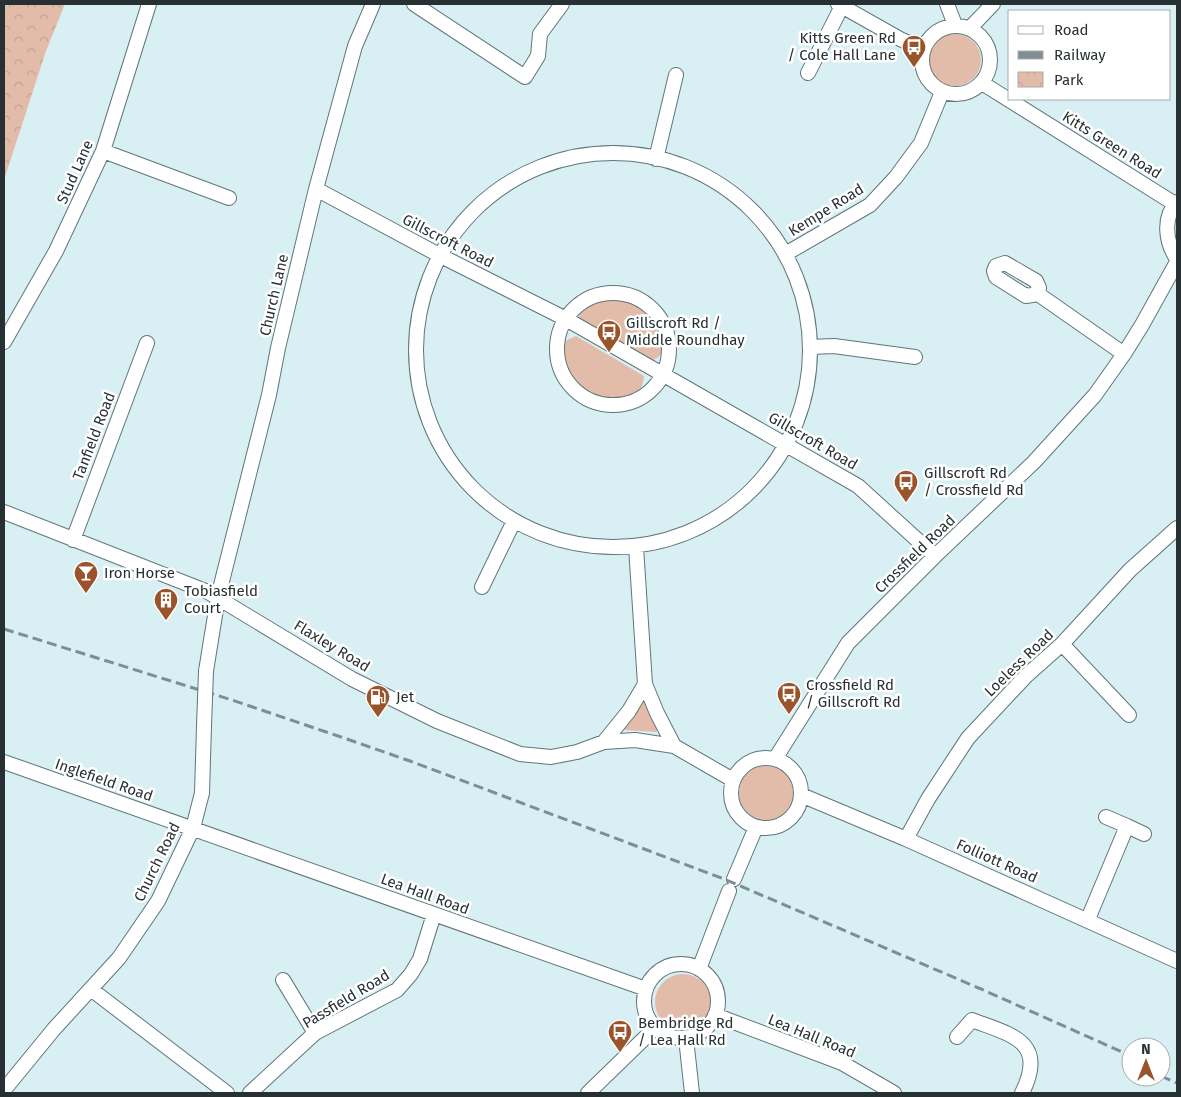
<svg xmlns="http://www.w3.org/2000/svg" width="1181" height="1097" font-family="'Fira Sans',sans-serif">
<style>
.grass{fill:#e3bca9}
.park{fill:url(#park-crowns)}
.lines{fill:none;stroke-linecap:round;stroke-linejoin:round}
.minor-casing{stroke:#607579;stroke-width:16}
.minor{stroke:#fff;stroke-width:14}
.rail{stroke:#7e8e92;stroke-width:3;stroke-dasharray:10 5;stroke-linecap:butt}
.minor-bridge-casing{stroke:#607579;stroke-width:16;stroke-linecap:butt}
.minor-bridge{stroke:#fff;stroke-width:14}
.labels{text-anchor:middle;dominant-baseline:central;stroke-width:5;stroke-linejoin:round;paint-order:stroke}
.poi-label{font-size:15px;fill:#273032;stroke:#fff;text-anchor:start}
.street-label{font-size:15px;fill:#273032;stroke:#fff}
</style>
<defs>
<pattern id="park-crowns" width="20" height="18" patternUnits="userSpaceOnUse" patternTransform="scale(1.25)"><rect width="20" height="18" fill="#e3bca9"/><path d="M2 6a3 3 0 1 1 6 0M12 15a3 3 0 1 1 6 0" fill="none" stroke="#c3a292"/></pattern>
</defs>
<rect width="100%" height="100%" fill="#d8eff4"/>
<!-- grass -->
<path class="grass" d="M929 60a26 26 0 1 1 52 0a26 26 0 1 1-52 0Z
M 622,298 C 628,300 636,300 641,303 C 660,313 679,353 650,361 L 581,324 L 579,316 C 588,298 604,299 622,298 Z
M 576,336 L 644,376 C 643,383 642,389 636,393 C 622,402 593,402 581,390 C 569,378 565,364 562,348 L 565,341 Z
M 644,701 L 651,710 L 658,729 L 656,732 L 624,730 L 637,705 Z
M739 793a27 27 0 1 1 54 0a27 27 0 1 1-54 0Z
M655 1002a28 28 0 1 1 56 0a28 28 0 1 1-56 0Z"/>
<!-- park -->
<path class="park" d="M 4,4 L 65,4 L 46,51 L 4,180 Z"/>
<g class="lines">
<defs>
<path id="minor" d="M 414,4 L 525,77 L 538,56 L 540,34 L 562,4
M 838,4 L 900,39 L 922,49
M 947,4 L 955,25
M922 60a34 34 0 1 1 68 0a34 34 0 1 1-68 0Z
M 970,28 L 993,4
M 808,73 L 842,6
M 982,83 L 1175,204
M 103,151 L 229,198
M416 350a197 197 0 1 1 394 0a197 197 0 1 1-394 0Z
M 656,159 L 676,75
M 316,189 L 439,255 L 566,319 L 858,486 L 935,556
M 1177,202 C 1162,218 1166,243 1177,259
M 787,253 L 870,205 L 896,177 L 921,143 L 942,92
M557 349a56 56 0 1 1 112 0a56 56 0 1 1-112 0Z
M 1038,294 L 1039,288 L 1036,281 L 1005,263 L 996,266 L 994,271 L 996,277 L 1026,296 L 1038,294 L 1124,354
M 4,342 L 56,251 L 103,151 L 149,4
M 810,347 L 834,346 L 915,357
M 4,512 L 208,592 L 352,679 L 437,721 L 520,754 L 551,757 L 577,752 L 604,742 L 635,740 L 674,746 L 733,780
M 73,540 L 147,343
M 636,547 L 645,684 L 657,713 L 674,746
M 482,587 L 513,523
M 1062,644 L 1129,715
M 206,671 L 218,597 L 269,395 L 278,348 L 316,189 L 355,46 L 373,4
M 604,742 L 629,711 L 645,684
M731 793a35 35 0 1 1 70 0a35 35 0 1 1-70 0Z
M 775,759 L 848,643 L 935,556 L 1034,462 L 1095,395 L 1124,354 L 1142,325 L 1177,262
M 4,762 L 646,989
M 801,795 L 906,839 L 1177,961
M 1106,817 L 1127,826
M 906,839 L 928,799 L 968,738 L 1026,676 L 1062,644 L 1130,570 L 1177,528
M 734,879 L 756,827
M 1088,919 L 1127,826 L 1144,834
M644 1001a37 37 0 1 1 74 0a37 37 0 1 1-74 0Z
M 699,969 L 729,891
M 283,980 L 315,1033
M 92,990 L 227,1093
M 715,1015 L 842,1063 L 894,1093
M 957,1037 L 972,1020 C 1011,1035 1048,1041 1022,1093
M 686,1038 L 692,1093
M 4,1090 L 54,1029 L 119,958 L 158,901 L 193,828 L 202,793 L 204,726
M 250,1093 L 315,1033 L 397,990 L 411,974 L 420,959 L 434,914
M 588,1093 L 655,1028"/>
</defs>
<!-- minor casing -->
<use href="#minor" class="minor-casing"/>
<!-- minor -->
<use href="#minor" class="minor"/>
<!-- rail -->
<path class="rail" d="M 4,629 L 232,700 L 341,737 L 410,761 L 724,879 L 981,989 L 1131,1056
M 1161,1076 L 1177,1083"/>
<defs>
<path id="minor-bridge" d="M 204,726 L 206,671"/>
</defs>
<!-- minor-bridge casing -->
<use href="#minor-bridge" class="minor-bridge-casing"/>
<!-- minor-bridge -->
<use href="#minor-bridge" class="minor-bridge"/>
</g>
<!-- icons -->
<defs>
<symbol id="bus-pin" viewBox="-11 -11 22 30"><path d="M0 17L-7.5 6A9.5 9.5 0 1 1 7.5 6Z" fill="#9a542c" stroke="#fff"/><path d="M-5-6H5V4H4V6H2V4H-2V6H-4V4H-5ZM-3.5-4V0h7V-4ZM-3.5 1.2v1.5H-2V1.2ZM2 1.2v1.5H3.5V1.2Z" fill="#fff"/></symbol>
<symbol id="bar-pin" viewBox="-11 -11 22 30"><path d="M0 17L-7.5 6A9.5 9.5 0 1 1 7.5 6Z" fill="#9a542c" stroke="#fff"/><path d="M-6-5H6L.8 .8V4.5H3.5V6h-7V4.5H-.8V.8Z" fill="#fff"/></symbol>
<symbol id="building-pin" viewBox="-11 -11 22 30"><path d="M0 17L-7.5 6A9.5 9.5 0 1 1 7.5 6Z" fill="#9a542c" stroke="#fff"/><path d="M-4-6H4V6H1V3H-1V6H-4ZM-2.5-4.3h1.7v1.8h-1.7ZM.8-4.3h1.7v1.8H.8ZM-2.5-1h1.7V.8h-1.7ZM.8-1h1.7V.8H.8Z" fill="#fff"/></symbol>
<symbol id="fuel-pin" viewBox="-11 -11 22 30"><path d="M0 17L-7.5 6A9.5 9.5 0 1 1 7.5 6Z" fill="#9a542c" stroke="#fff"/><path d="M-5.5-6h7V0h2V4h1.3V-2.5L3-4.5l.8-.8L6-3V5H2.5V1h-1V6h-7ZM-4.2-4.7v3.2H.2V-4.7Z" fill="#fff"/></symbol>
</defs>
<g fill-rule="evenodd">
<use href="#bus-pin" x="900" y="33" width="28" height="38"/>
<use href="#bus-pin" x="595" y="318" width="28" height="38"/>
<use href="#bus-pin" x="892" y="468" width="28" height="38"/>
<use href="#bar-pin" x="72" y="559" width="28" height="38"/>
<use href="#building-pin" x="152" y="586" width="28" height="38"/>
<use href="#bus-pin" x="775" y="680" width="28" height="38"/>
<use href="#fuel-pin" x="364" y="683" width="28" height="38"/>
<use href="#bus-pin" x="606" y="1018" width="28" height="38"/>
</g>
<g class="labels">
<!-- poi labels -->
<g class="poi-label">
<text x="896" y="38" text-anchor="end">Kitts Green Rd<tspan x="896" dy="17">/ Cole Hall Lane</tspan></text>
<text x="626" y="323">Gillscroft Rd /<tspan x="626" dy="17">Middle Roundhay</tspan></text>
<text x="924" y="473">Gillscroft Rd<tspan x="924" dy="17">/ Crossfield Rd</tspan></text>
<text x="104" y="573">Iron Horse</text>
<text x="184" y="591">Tobiasfield<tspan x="184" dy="17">Court</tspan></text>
<text x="806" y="685">Crossfield Rd<tspan x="806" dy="17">/ Gillscroft Rd</tspan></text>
<text x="396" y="697">Jet</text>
<text x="638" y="1023">Bembridge Rd<tspan x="638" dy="17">/ Lea Hall Rd</tspan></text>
</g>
<!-- street labels -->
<g class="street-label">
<text transform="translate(1112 145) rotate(32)">Kitts Green Road</text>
<text transform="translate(75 172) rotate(-66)">Stud Lane</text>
<text transform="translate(826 210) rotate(-32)">Kempe Road</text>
<text transform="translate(448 241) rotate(27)">Gillscroft Road</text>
<text transform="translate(274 295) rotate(-77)">Church Lane</text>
<text transform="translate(94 436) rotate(-69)">Tanfield Road</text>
<text transform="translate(813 441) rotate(30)">Gillscroft Road</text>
<text transform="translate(915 554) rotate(-44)">Crossfield Road</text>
<text transform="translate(332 646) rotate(31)">Flaxley Road</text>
<text transform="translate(1019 663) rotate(-44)">Loeless Road</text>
<text transform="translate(104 780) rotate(19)">Inglefield Road</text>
<text transform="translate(997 861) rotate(24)">Folliott Road</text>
<text transform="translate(157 862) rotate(-64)">Church Road</text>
<text transform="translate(425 894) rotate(20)">Lea Hall Road</text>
<text transform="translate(346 999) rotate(-31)">Passfield Road</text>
<text transform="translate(812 1036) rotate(22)">Lea Hall Road</text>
</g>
</g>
<!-- border -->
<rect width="1181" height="1097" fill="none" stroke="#273032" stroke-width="10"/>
<!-- legend -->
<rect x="1008" y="10" width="162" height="90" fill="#ffffff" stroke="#a9acad"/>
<rect x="1018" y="26" width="25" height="8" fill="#ffffff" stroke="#a9acad"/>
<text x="1054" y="35" font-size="15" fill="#273032">Road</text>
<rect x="1018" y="51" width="25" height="8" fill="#7e8e92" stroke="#a9acad"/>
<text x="1054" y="60" font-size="15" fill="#273032">Railway</text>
<rect x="1018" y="72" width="25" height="15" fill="url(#park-crowns)" stroke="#a9acad"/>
<text x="1054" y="85" font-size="15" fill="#273032">Park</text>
<!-- north arrow -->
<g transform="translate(1146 1062)"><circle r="24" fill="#ffffff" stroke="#a9acad"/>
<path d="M0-4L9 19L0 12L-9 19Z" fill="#9a542c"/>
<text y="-8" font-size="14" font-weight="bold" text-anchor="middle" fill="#273032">N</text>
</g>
</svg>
